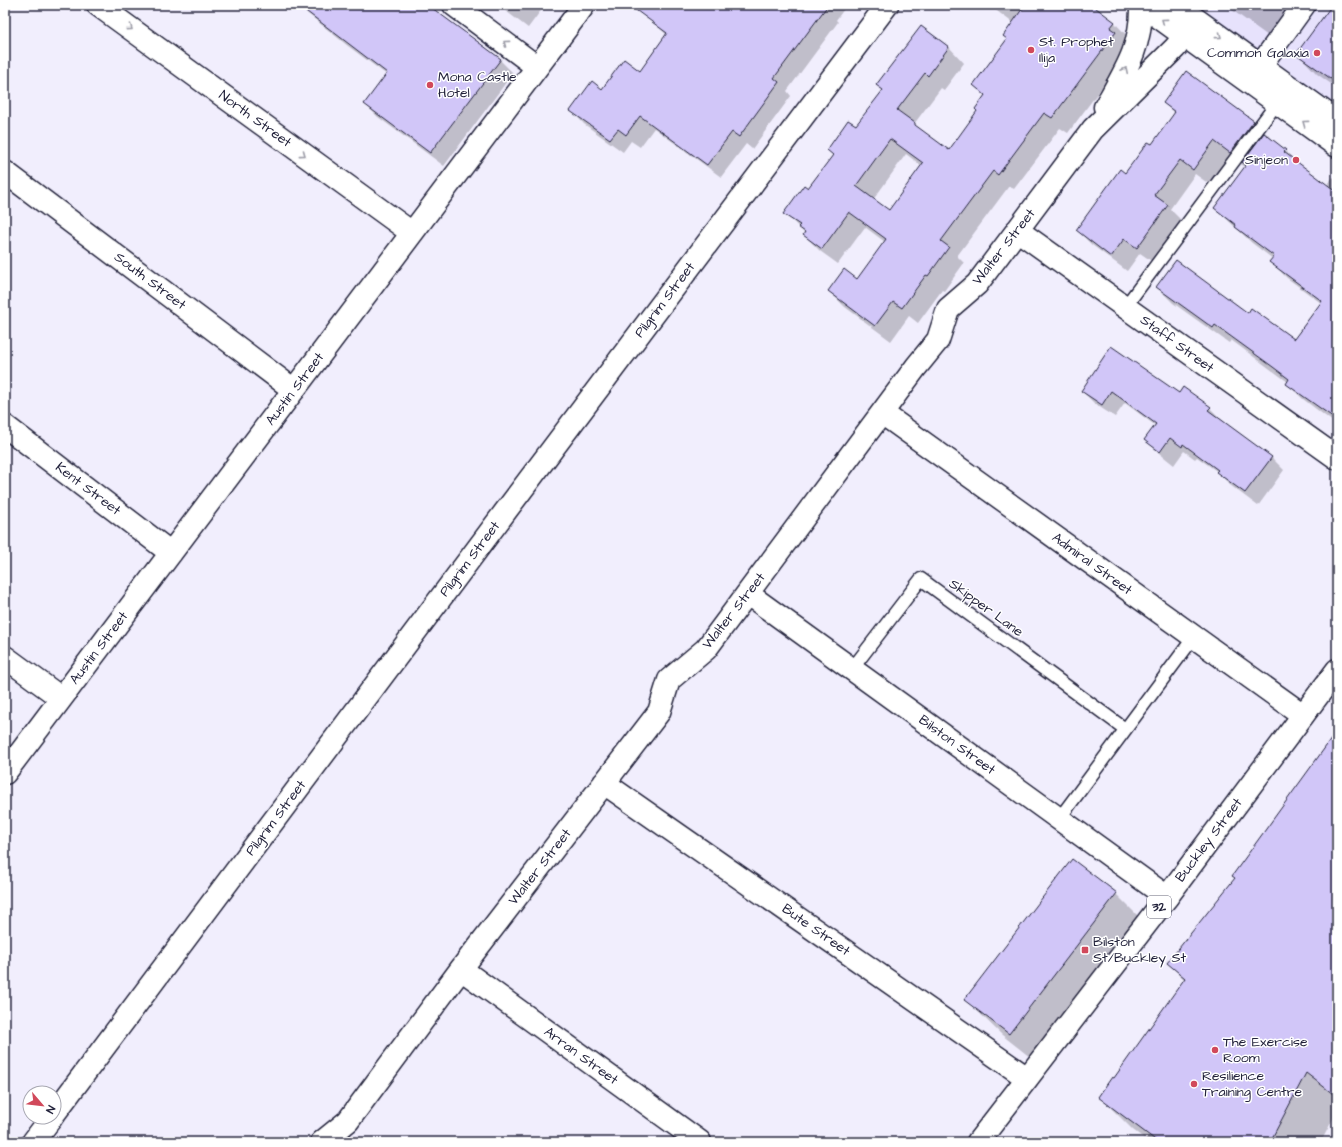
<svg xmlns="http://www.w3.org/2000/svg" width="1342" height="1147" font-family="'Architects Daughter',sans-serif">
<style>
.built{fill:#e7e2fc}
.shadow{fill:#0003;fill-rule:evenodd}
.building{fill:#d1c6f8;stroke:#22223b;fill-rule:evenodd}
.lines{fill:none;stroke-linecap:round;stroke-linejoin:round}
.lane-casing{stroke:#22223b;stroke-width:15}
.street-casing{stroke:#22223b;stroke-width:25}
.secondary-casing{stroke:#22223b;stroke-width:25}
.primary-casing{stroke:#22223b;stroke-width:25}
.lane{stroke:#fff;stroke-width:12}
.street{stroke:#fff;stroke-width:22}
.secondary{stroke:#fff;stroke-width:22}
.primary{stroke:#fff;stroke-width:22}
.oneway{stroke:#9c9ca7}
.poi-dot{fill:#d1495b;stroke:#fff;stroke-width:1.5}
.labels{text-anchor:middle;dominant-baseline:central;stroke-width:3;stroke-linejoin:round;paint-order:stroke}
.shield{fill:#fff;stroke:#646476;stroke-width:1}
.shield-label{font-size:13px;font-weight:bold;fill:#22223b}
.poi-label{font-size:14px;fill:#22223b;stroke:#fff;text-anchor:start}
.street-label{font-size:14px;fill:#22223b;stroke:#fff}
</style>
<rect width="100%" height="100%" fill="#f1eefd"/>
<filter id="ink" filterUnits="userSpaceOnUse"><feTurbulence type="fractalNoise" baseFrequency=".025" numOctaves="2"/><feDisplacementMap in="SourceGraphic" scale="8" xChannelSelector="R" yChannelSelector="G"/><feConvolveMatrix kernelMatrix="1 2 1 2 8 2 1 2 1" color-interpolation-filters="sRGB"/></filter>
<g filter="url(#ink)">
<!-- built -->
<path class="built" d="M 1174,5 L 1337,5 L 1337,119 Z"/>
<!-- shadow -->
<path class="shadow" d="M 297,5 L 416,5 L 500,60 L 513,73 L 444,166 L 378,117 L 365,104 L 387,75 L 348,46 Z
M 498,5 L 545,5 L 528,28 Z
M 651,5 L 847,5 L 836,20 L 838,22 L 787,91 L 791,96 L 752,149 L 746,144 L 721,177 L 654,128 L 640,147 L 631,141 L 623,152 L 584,124 L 571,110 L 602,90 L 640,72 L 667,35 L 646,16 Z
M 989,5 L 1090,5 L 1114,22 L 1129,38 L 1131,48 L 1068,133 L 1060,128 L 1014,189 L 1009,186 L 957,256 L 964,263 L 944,291 L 942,290 L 918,323 L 909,316 L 891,341 L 845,307 L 829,291 L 858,281 L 885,242 L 865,227 L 838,264 L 820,251 L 804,235 L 805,234 L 785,213 L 808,189 L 834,156 L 828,150 L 856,127 L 883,90 L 878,85 L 922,27 L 949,47 L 964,63 L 944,90 L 941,88 L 914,124 L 922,131 L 949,151 L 978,111 L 985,96 L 974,85 L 1008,40 L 1013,23 ZM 906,154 L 922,166 L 889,212 L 873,200 Z
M 1225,5 L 1300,5 L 1275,41 Z
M 1333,5 L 1337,5 L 1337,88 L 1317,74 L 1298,54 Z
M 1187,73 L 1254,122 L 1301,166 L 1327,185 L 1333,177 L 1337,180 L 1337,425 L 1303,399 L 1287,384 L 1288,382 L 1231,340 L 1229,343 L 1173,303 L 1157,287 L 1248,314 L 1294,341 L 1321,303 L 1287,278 L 1271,262 L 1273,259 L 1252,243 L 1215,208 L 1245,167 L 1229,155 L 1209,184 L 1195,174 L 1170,209 L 1182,221 L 1153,262 L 1140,253 L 1127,271 L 1092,245 L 1077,230 L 1152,146 L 1175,114 L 1164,103 Z
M 1111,347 L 1179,394 L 1210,408 L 1223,421 L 1271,457 L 1284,470 L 1258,506 L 1230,485 L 1218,472 L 1197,457 L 1195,459 L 1184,451 L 1174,465 L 1159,453 L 1146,440 L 1156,426 L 1125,403 L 1115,417 L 1095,404 L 1082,391 Z
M 1337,733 L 1337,1111 L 1321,1142 L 1149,1142 L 1133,1130 L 1100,1097 L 1114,1080 L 1185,980 L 1168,963 L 1236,879 Z
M 1072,860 L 1116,894 L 1152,930 L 1045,1069 L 1002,1035 L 966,1000 Z"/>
<!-- building -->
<path class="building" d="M 298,5 L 428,5 L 501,59 L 430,153 L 364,104 L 387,73 Z
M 629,5 L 828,5 L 774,78 L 779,82 L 739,137 L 732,132 L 707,165 L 640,116 L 626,135 L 618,129 L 610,139 L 570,111 L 592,81 L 602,89 L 624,59 L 640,71 L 667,33 Z
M 1025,5 L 1092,5 L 1115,22 L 1110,28 L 1116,32 L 1052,118 L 1044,113 L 998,175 L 993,171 L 941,241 L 949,247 L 928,276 L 926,275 L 902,308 L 893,302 L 875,326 L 828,291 L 844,269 L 857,279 L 886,239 L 849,212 L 822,249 L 803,235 L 805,232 L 798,227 L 800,225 L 783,214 L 804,185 L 808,188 L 833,155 L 827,150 L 848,120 L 856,125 L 883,90 L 876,85 L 921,26 L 949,47 L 928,76 L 925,73 L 897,110 L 915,123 L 915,125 L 949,150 L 977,111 L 975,109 L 985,95 L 973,85 L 1007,39 L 1003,36 ZM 890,139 L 923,163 L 889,210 L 856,186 Z
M 1332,5 L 1337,5 L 1337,83 L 1296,54 Z
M 1186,71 L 1254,121 L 1230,153 L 1214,141 L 1193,170 L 1180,160 L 1154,195 L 1168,205 L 1137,248 L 1124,239 L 1111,257 L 1076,230 L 1120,169 L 1125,173 L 1148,142 L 1152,144 L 1175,112 L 1163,103 Z
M 1264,133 L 1286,150 L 1284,152 L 1337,192 L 1337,420 L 1286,384 L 1289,379 L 1273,367 L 1215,325 L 1213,328 L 1156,287 L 1176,260 L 1248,313 L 1251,308 L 1294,339 L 1322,301 L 1269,262 L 1274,256 L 1235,227 L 1236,225 L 1214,208 L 1246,165 L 1242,162 Z
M 1111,346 L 1179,393 L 1183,387 L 1211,407 L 1208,410 L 1272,457 L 1245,493 L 1216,472 L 1218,470 L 1183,444 L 1182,447 L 1170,438 L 1160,452 L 1144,440 L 1156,424 L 1111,391 L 1102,405 L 1081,391 Z
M 1337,731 L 1337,1097 L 1306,1073 L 1270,1142 L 1158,1142 L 1098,1097 L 1112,1077 L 1114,1078 L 1185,978 L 1167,963 L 1235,878 L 1232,876 Z
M 1072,859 L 1117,893 L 1009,1034 L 964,1000 Z"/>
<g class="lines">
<defs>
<path id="lane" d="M 1125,307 L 1277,103
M 852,669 L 921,579 L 1125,729
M 1059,819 L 1194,637"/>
<path id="street" d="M 98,5 L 412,233
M 454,5 L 537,67
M 1260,66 L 1304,5
M 1105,107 C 1125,71 1142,47 1141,5
M 5,172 L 294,390
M 1017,230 L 1337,458
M 882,413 L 1303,715
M 5,426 L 171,553
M 748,594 L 1167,897
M 5,657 L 61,698
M 5,773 L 584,5
M 604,783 L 1027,1078
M 461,969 L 700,1142
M 322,1142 L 348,1121 L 461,969 L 659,712 L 669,680 L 706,649 L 916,367 L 938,340 L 948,309 L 977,284 L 1093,129 L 1175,48 L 1185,36"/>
<path id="secondary" d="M 1142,5 L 1337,146
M 1176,5 L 1337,121
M 54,1114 L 508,508 L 887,5
M 33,1142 L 52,1117"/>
<path id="primary" d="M 978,1142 L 1167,897 L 1337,670"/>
</defs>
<!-- lane casing -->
<use href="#lane" class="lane-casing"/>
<!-- street casing -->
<use href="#street" class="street-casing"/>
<!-- secondary casing -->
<use href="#secondary" class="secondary-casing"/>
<!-- primary casing -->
<use href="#primary" class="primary-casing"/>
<!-- lane -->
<use href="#lane" class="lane"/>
<!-- street -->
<use href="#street" class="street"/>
<!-- secondary -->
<use href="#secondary" class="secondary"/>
<!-- primary -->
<use href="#primary" class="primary"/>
</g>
<!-- one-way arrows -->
<defs><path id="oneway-chevron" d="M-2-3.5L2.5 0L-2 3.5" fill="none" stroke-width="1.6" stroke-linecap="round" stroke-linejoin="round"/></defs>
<g class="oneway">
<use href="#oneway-chevron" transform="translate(1164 21) rotate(-144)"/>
<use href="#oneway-chevron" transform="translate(130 28) rotate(36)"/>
<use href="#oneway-chevron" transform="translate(1219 36) rotate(36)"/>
<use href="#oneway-chevron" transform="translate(506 43) rotate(-144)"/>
<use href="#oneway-chevron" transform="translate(1125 70) rotate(-64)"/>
<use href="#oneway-chevron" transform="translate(1305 123) rotate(-144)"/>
<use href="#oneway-chevron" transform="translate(303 154) rotate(36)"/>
</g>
</g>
<!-- markers -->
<g class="poi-dot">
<circle cx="1031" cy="50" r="4"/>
<circle cx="1317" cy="53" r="4"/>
<circle cx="430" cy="85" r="4"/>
<circle cx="1296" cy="160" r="4"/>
<rect x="1081" y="946" width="8" height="8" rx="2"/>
<circle cx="1215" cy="1050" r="4"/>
<circle cx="1194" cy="1084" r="4"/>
</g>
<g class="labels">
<!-- shield labels -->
<rect class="shield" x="1147" y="896" width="24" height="22" rx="3"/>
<g class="shield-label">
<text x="1159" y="907">32</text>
</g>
<!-- poi labels -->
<g class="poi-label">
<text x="1039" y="42">St. Prophet<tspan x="1039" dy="16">Ilija</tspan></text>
<text x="1309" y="53" text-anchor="end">Common Galaxia</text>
<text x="438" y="77">Mona Castle<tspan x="438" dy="16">Hotel</tspan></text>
<text x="1288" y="160" text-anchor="end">Sinjeon</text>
<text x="1093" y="942">Bilston<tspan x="1093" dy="16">St/Buckley St</tspan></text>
<text x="1223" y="1042">The Exercise<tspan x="1223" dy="16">Room</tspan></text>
<text x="1202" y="1076">Resilience<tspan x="1202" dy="16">Training Centre</tspan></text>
</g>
<!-- street labels -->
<g class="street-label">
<text transform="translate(255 119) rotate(36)">North Street</text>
<text transform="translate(1004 247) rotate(-52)">Walter Street</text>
<text transform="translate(150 281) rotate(37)">South Street</text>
<text transform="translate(665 300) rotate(-53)">Pilgrim Street</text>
<text transform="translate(1177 344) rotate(36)">Staff Street</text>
<text transform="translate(295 389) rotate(-53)">Austin Street</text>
<text transform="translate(88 489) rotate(37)">Kent Street</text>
<text transform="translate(470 559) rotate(-53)">Pilgrim Street</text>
<text transform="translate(1092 564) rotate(36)">Admiral Street</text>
<text transform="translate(986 608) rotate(36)">Skipper Lane</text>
<text transform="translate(734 611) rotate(-52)">Walter Street</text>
<text transform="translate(99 648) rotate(-53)">Austin Street</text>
<text transform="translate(957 745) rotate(36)">Bilston Street</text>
<text transform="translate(276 818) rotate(-53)">Pilgrim Street</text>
<text transform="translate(1209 840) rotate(-53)">Buckley Street</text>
<text transform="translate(540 867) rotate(-52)">Walter Street</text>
<text transform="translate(816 930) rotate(35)">Bute Street</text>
<text transform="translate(581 1056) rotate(36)">Arran Street</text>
</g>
</g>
<!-- margin -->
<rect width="1342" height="1147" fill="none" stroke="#fff" stroke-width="20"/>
<rect x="10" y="10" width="1322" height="1127" fill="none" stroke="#22223b" stroke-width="1.5" filter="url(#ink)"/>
<!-- north arrow -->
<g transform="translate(42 1105) rotate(118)"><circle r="19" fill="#ffffff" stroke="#a7a7b1"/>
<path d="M0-3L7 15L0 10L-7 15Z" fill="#d1495b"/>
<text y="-6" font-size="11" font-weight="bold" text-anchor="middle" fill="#22223b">N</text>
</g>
</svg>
